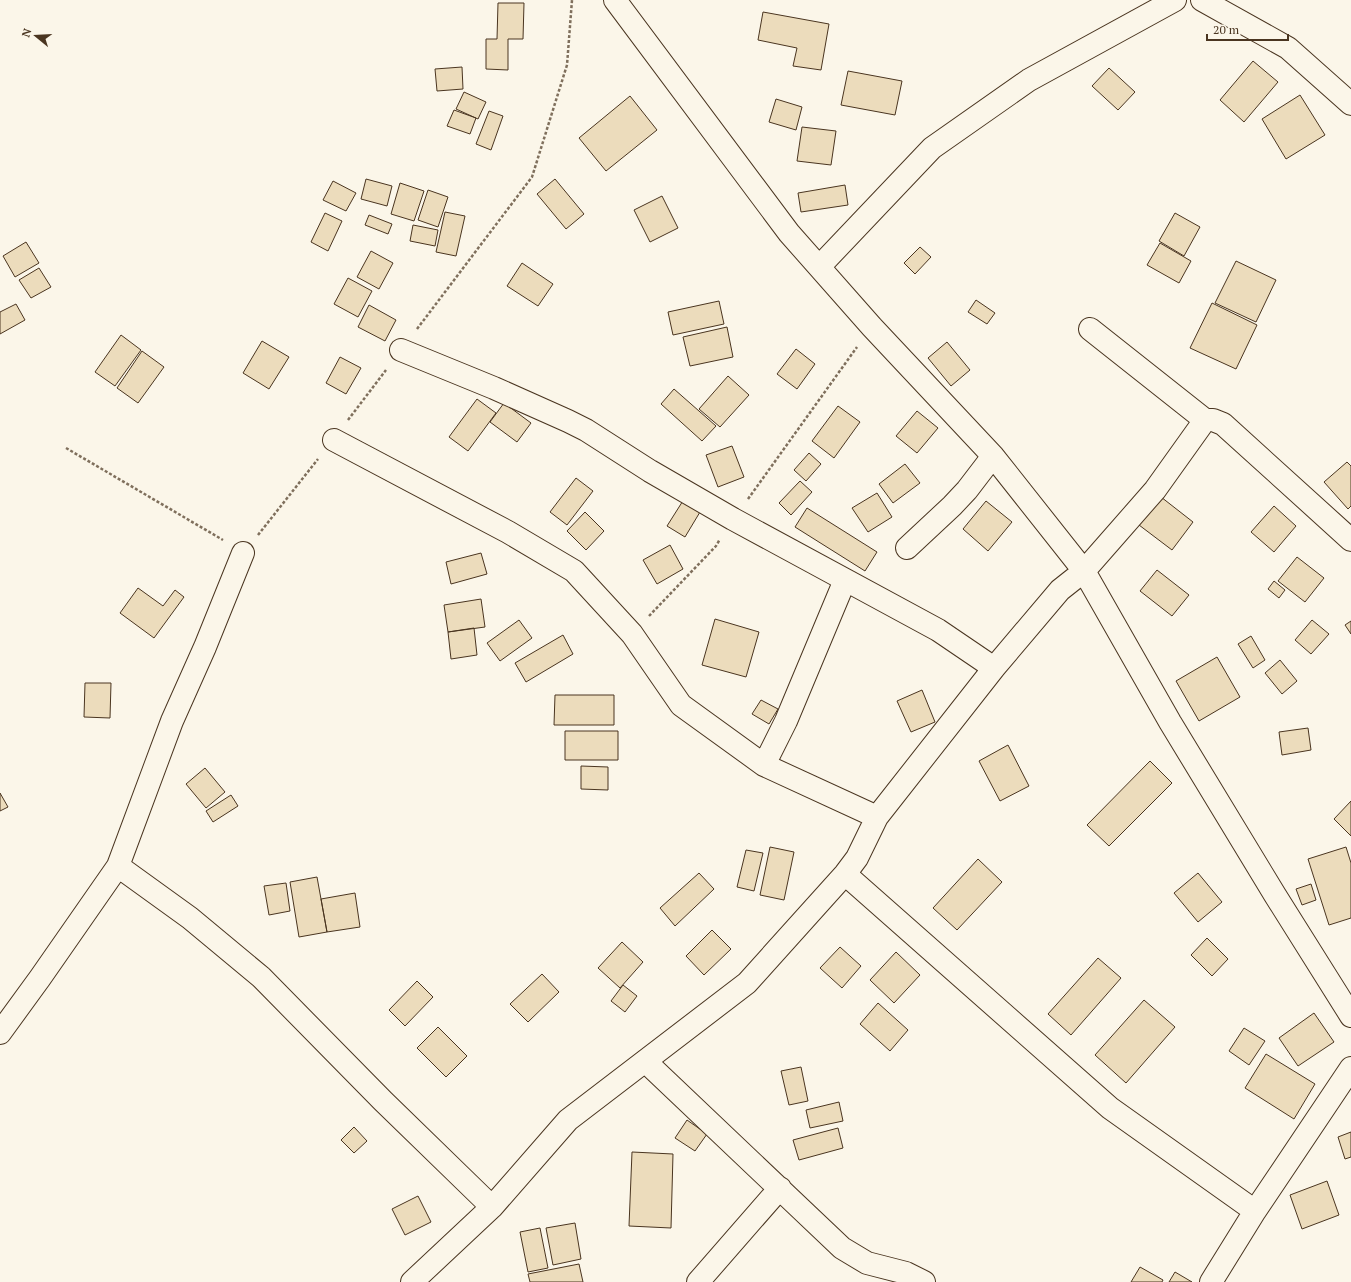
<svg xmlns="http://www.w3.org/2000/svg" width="1351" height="1282" font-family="'PT Serif',serif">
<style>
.building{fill:#ecdcbc;stroke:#4a3520}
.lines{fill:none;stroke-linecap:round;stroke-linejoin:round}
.minor-casing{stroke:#4a3520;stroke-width:24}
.path{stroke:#7f6f5c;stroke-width:2.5;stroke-dasharray:3 2;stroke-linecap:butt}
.minor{stroke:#fbf6e9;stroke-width:22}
</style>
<rect width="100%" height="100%" fill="#fbf6e9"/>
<!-- building -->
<path class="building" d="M 498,3 L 524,3 L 523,39 L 508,39 L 508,70 L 486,69 L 486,39 L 497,39 Z
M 763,12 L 829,24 L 821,70 L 793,66 L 797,48 L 758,40 Z
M 1253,61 L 1278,82 L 1244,122 L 1220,100 Z
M 462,67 L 463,89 L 437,91 L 435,69 Z
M 1109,68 L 1135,92 L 1118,110 L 1092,86 Z
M 848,71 L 902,81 L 895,115 L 841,105 Z
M 464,92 L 486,102 L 478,119 L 456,109 Z
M 1300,95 L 1325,135 L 1286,159 L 1262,119 Z
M 630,96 L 657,130 L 606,171 L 579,138 Z
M 776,99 L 802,107 L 796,130 L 769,122 Z
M 454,110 L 476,118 L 470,134 L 447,126 Z
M 489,111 L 503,116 L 491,150 L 476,144 Z
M 802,127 L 836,131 L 831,165 L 797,161 Z
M 366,179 L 392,186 L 387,206 L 361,199 Z
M 555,179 L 584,214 L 566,229 L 537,194 Z
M 333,181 L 356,193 L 346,211 L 323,200 Z
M 400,183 L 424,191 L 414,221 L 391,214 Z
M 845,185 L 848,205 L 801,212 L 798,193 Z
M 428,190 L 448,197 L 438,227 L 418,220 Z
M 662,196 L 678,228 L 650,242 L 634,210 Z
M 445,212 L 465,216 L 456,256 L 436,252 Z
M 325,213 L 342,221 L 328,251 L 311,242 Z
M 1175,213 L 1200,227 L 1184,256 L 1159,241 Z
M 369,215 L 392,224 L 388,234 L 365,225 Z
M 413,225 L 438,230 L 435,246 L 410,241 Z
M 26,242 L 39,263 L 15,277 L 3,256 Z
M 1160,243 L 1191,261 L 1179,283 L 1147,265 Z
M 920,247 L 931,257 L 915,274 L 904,263 Z
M 371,251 L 393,263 L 379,289 L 357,277 Z
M 1236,261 L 1276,280 L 1256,322 L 1215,303 Z
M 522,263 L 553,284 L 538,306 L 507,286 Z
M 39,268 L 51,287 L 31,298 L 19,280 Z
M 348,278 L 372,291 L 358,317 L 334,304 Z
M 976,300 L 995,313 L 987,324 L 968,312 Z
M 719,301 L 724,324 L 673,335 L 668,312 Z
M 1212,303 L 1257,325 L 1236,369 L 1190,348 Z
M 16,304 L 25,320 L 0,334 L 0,312 Z
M 369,305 L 396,320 L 385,341 L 358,327 Z
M 727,327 L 733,357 L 690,366 L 683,337 Z
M 121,335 L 141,350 L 115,386 L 95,372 Z
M 262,341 L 289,357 L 269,389 L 243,373 Z
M 947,342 L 970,370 L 951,386 L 928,358 Z
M 796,349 L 815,364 L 797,389 L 777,374 Z
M 142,351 L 164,367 L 138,403 L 117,388 Z
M 340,357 L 361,368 L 346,394 L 326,383 Z
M 728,376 L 749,395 L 720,427 L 699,409 Z
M 674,389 L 716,426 L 702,441 L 661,404 Z
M 477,399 L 496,413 L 468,451 L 449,437 Z
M 504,403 L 531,423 L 517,442 L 490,422 Z
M 838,406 L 860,422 L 834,458 L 812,441 Z
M 917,411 L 938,428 L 917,453 L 896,436 Z
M 732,446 L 744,477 L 718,487 L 706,455 Z
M 809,453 L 821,464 L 806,481 L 794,470 Z
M 1347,462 L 1351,466 L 1351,506 L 1348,509 L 1324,482 Z
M 905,464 L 920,483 L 893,503 L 879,484 Z
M 576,478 L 593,491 L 567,525 L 550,512 Z
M 800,481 L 812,492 L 791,515 L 779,503 Z
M 877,493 L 892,517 L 868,532 L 852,508 Z
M 686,496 L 703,507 L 685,537 L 667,526 Z
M 1161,497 L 1193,522 L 1172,550 L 1139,525 Z
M 986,501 L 1012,522 L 988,551 L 963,529 Z
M 1274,506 L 1296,526 L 1274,552 L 1251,532 Z
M 807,508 L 877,552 L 865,571 L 795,527 Z
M 585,512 L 604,531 L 586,550 L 567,531 Z
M 670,545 L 683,569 L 657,584 L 643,560 Z
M 481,553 L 487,574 L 451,584 L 446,562 Z
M 1297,557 L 1324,578 L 1305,602 L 1278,581 Z
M 1157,570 L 1189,595 L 1172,616 L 1140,591 Z
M 1274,581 L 1285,590 L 1279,598 L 1268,589 Z
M 138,588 L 163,606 L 175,590 L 184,597 L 154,638 L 120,613 Z
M 481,599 L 485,627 L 448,632 L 444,605 Z
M 715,619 L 759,632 L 746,677 L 702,665 Z
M 519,620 L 532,638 L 500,661 L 487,643 Z
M 1312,620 L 1329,634 L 1311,654 L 1295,640 Z
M 1351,621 L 1351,634 L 1345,625 Z
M 474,628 L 477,655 L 451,659 L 448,632 Z
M 563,635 L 573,654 L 526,682 L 515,663 Z
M 1251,636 L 1265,660 L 1253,668 L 1238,644 Z
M 1217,657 L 1240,697 L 1199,721 L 1176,681 Z
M 1280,660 L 1297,681 L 1282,694 L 1265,673 Z
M 85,683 L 111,683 L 110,718 L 84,717 Z
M 922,690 L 935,722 L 911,732 L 897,701 Z
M 555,695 L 614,695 L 614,725 L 554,725 Z
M 761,700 L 778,709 L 769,724 L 752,714 Z
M 1308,728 L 1311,750 L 1282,755 L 1279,732 Z
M 565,731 L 618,731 L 618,760 L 565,760 Z
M 1008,745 L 1029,786 L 1000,801 L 979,761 Z
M 1150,761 L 1172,783 L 1109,846 L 1087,825 Z
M 581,766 L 608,767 L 608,790 L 581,789 Z
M 205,768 L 225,792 L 206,808 L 186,784 Z
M 0,793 L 8,807 L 0,811 Z
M 231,795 L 238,806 L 213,822 L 206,811 Z
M 1351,801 L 1351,836 L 1334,819 Z
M 770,847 L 794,852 L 784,900 L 760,895 Z
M 1346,847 L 1351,863 L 1351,918 L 1329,925 L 1308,859 Z
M 746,850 L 763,853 L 754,891 L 737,887 Z
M 978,859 L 1002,882 L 957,930 L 933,908 Z
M 699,873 L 714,889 L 675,926 L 660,908 Z
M 1198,873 L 1222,902 L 1198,922 L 1174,893 Z
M 317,877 L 327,932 L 299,937 L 290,882 Z
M 286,883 L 290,911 L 269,915 L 264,886 Z
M 1311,884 L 1316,900 L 1302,905 L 1296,889 Z
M 355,893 L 360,927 L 327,932 L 321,899 Z
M 712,930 L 731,949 L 704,975 L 686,956 Z
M 1207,938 L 1228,959 L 1212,976 L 1191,955 Z
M 622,942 L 643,962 L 620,988 L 598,968 Z
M 840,947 L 861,966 L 842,988 L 820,968 Z
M 896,952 L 920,975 L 894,1003 L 870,980 Z
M 1098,958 L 1121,978 L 1071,1035 L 1048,1014 Z
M 542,974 L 559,992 L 528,1022 L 510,1004 Z
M 417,981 L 433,997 L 405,1026 L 389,1010 Z
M 623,985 L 637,996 L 625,1012 L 611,1001 Z
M 1144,1000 L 1175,1027 L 1126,1083 L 1095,1055 Z
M 878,1003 L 908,1030 L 890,1051 L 860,1024 Z
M 1314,1013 L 1334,1042 L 1298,1066 L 1279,1038 Z
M 438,1027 L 467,1056 L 446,1077 L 417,1048 Z
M 1244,1028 L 1265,1041 L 1249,1065 L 1229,1051 Z
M 1266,1054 L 1315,1084 L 1294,1119 L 1245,1088 Z
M 801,1067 L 808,1101 L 789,1105 L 781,1071 Z
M 839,1102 L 843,1121 L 810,1128 L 806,1110 Z
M 687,1120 L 707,1134 L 695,1151 L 675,1138 Z
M 354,1127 L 367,1141 L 354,1153 L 341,1140 Z
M 838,1128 L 843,1148 L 799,1160 L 793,1140 Z
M 1351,1132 L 1351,1157 L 1345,1159 L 1338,1137 Z
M 632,1152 L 673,1154 L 671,1228 L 629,1226 Z
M 1327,1181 L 1339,1215 L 1302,1229 L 1290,1195 Z
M 418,1196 L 431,1222 L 405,1235 L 392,1209 Z
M 575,1223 L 581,1259 L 553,1265 L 546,1228 Z
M 540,1228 L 548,1268 L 528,1272 L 520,1232 Z
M 579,1264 L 583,1282 L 530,1282 L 528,1274 Z
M 1140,1267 L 1163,1280 L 1162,1282 L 1131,1282 Z
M 1175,1272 L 1192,1282 L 1169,1282 Z"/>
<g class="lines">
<defs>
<path id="minor" d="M 615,0 L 789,233 L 872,327 L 993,456 L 1084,571 L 1170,722 L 1275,895 L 1351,1016
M 1202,0 L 1288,48 L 1351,104
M 819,267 L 932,148 L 1029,80 L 1175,0
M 1090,329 L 1205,420
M 401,350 L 494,388 L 568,421 L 586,430 L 650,471 L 733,519 L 938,630 L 994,668
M 334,440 L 508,532 L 574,571 L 632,634 L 681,705 L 764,765 L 877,817 L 994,668 L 1060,590 L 1084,571 L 1155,490 L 1205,420 L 1213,420 L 1223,424 L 1351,540
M 907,548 L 952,506 L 967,490 L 993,456
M 764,765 L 786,721 L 845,580
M 118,866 L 190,918 L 261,977 L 383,1101 L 492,1207
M 845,874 L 1110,1108 L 1255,1211
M 0,1033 L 40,978 L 118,866 L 172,721 L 205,647 L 243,553
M 645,1061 L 842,1248 L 867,1263 L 906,1273 L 924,1282
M 412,1282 L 492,1207 L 568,1120 L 747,983 L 845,874 L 857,858 L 877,817
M 698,1282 L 780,1188
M 1211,1282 L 1255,1211 L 1351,1068"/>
</defs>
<!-- minor casing -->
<use href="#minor" class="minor-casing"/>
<!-- path -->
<path class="path" d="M 417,329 L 532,177 L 567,65 L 572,0
M 348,420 L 386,370
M 66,448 L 223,540
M 748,499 L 857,347
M 258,535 L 318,459
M 649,616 L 716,546 L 720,539"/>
<!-- minor -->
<use href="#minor" class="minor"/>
</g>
<!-- north arrow -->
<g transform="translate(36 36) rotate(288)" stroke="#fbf6e9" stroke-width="3" paint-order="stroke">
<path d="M0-3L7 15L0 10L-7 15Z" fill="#4a3520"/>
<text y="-6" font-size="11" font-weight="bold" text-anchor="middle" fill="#4a3520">N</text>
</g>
<!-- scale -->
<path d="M1207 34v6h81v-6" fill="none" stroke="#4a3520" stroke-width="2"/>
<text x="1213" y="34" font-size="12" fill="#4a3520" stroke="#fbf6e9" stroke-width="3" paint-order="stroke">20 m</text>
</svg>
